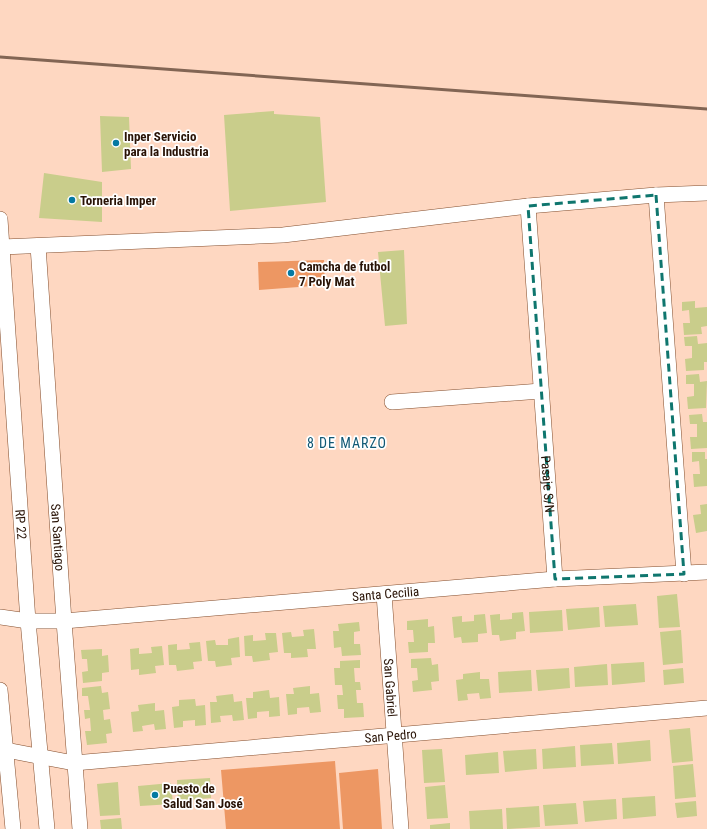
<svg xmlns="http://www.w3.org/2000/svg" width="707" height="829" font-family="'Roboto Condensed',sans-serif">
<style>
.green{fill:#ed9763}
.building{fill:#c9cd8b}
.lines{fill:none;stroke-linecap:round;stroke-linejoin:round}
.minor-casing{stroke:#844e2d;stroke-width:16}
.minor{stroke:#fff;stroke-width:15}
.rail{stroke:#826554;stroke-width:3}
.marked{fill:none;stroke:#0f766e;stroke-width:3;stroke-dasharray:8 5;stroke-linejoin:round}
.poi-dot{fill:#0479a2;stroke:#fff;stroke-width:1.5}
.labels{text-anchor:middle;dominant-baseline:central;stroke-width:3.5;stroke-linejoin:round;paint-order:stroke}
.poi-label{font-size:13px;font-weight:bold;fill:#281205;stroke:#fff;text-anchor:start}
.street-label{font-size:13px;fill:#281205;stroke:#fff}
.neighbourhood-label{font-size:14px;letter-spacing:1px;fill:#115874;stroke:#fff}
</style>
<rect width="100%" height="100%" fill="#fed7c1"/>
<!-- green -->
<path class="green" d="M 324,260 L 325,285 L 259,290 L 258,262 Z
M 335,761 L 340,829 L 226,829 L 221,770 Z
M 378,769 L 382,829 L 343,829 L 339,773 Z"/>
<!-- building -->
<path class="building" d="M 274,111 L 274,114 L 320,117 L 326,202 L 230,211 L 224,115 Z
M 100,116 L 129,117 L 131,169 L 102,172 Z
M 44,173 L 102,182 L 102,222 L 39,218 Z
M 404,250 L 407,324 L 385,326 L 378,252 Z
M 695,301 L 695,308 L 707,307 L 707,326 L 701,327 L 702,334 L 684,335 L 683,323 L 690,323 L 689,310 L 682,311 L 682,302 Z
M 697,336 L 698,344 L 707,343 L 707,362 L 704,362 L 704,370 L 686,371 L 685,359 L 692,358 L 692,346 L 685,346 L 684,337 Z
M 699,374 L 700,382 L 707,381 L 706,408 L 688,409 L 687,397 L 694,396 L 694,384 L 686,384 L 686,375 Z
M 702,414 L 703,422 L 707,422 L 707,448 L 691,449 L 690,437 L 697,437 L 697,424 L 690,424 L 689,415 Z
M 692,452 L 705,452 L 705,459 L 707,459 L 707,486 L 694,487 L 693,474 L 700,474 L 699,461 L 692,462 Z
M 707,504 L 707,531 L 696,533 L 693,515 L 701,514 L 700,505 Z
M 677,594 L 680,627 L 659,628 L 657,596 Z
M 636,604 L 638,625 L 605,627 L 603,606 Z
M 599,607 L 600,627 L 568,630 L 566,609 Z
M 562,610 L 563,631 L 530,633 L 529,612 Z
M 523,612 L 525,631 L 516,632 L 516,639 L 500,641 L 499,635 L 492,635 L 490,615 L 500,614 L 500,620 L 512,619 L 512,613 Z
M 485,614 L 487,633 L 478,634 L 478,642 L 462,643 L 461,637 L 454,638 L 452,617 L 462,616 L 462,622 L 474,621 L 474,615 Z
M 428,619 L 428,627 L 434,626 L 435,643 L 428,643 L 428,652 L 409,653 L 408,642 L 414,642 L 413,630 L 407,630 L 407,621 Z
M 359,622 L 360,631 L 354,632 L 354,644 L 360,644 L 361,655 L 342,656 L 341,647 L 334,648 L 333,631 L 339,631 L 338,624 Z
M 314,629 L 316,649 L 307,649 L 308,657 L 291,658 L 291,653 L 284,653 L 282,633 L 291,632 L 292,637 L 304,636 L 303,630 Z
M 681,630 L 683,663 L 663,665 L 660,632 Z
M 265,633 L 276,633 L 278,652 L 269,653 L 270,660 L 253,662 L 252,656 L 245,656 L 244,636 L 253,635 L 253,641 L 266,640 Z
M 239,637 L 240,657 L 231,658 L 232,665 L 216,667 L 215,661 L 208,661 L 206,641 L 215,640 L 216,645 L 228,645 L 228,639 Z
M 200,642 L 202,661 L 193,662 L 194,669 L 177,671 L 176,665 L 169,665 L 168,645 L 177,644 L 177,650 L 190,649 L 189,643 Z
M 162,646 L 164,665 L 155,666 L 156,673 L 139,675 L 139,669 L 131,670 L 130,649 L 139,648 L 139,654 L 152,653 L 151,647 Z
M 102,649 L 102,656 L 108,655 L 109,672 L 102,673 L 102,681 L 83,683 L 82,672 L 88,671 L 87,659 L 82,659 L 81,650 Z
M 431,658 L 432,665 L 438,664 L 439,681 L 431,682 L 432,690 L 413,692 L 412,681 L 418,680 L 417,668 L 411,668 L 411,659 Z
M 360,660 L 360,668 L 354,668 L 355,682 L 360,682 L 361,690 L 356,690 L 357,703 L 363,703 L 364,717 L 344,718 L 344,709 L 338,709 L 337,695 L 343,695 L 342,685 L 335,685 L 334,668 L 340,668 L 340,661 Z
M 644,662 L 645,682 L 612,685 L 611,664 Z
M 607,664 L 608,685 L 575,687 L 574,667 Z
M 569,668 L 570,688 L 538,691 L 536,670 Z
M 683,668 L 684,683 L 664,685 L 663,670 Z
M 531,670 L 532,691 L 499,693 L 498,672 Z
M 480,672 L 480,679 L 489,679 L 491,698 L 480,699 L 479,693 L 467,694 L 468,700 L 458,701 L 456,680 L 463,679 L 463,674 Z
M 101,686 L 102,693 L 108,692 L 110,709 L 103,710 L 104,720 L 110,719 L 112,733 L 106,734 L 107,743 L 87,745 L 85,731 L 91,731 L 90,718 L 85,719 L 84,710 L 90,710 L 88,696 L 82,696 L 82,688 Z
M 310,686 L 310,694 L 319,693 L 321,712 L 310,713 L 309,707 L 297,708 L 297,714 L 288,715 L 286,694 L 294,694 L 293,688 Z
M 269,690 L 270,698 L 279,697 L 280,716 L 269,717 L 269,711 L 257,712 L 257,718 L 248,719 L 246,698 L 253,698 L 253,692 Z
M 233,694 L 234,702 L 242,701 L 244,720 L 233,721 L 232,715 L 220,716 L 221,722 L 211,723 L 210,702 L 217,702 L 216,696 Z
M 195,699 L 196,706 L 205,705 L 206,725 L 195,726 L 195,720 L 183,721 L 183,727 L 174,728 L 172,707 L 179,706 L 179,700 Z
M 155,703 L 155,711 L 164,710 L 166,729 L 155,730 L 154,724 L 142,726 L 143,731 L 133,732 L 131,712 L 139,711 L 138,705 Z
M 690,728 L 693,761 L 672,763 L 669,730 Z
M 650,740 L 651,761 L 618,764 L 617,743 Z
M 612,743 L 614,764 L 581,766 L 580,745 Z
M 575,746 L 576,767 L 543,769 L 542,749 Z
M 442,749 L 445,782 L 424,783 L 422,750 Z
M 536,749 L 537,769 L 505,772 L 503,751 Z
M 498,752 L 499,773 L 466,775 L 465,755 Z
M 693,764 L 696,797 L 675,799 L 673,766 Z
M 210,778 L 211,798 L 178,801 L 177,780 Z
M 118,782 L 120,815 L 100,816 L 97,784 Z
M 171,783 L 173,804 L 140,806 L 138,786 Z
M 445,785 L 448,818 L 427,819 L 425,787 Z
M 655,796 L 656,816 L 623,819 L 622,798 Z
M 616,799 L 617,819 L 585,822 L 583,801 Z
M 696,801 L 697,816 L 677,818 L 675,803 Z
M 576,803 L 578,824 L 545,826 L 543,805 Z
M 539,806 L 540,827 L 507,829 L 506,808 Z
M 502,809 L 503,829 L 470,829 L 469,811 Z
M 121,818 L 122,829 L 101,829 L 100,820 Z
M 450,823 L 450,829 L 430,829 L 430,825 Z"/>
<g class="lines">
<defs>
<g id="minor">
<path d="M 656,195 L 684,574"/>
<path id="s1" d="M 528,206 L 555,579"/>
<path id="s2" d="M 0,219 L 28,621 L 47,829"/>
<path id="s3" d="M 38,246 L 64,621 L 80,829"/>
<path d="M 2,247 L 283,235 L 528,206 L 656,195 L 707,193"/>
<path d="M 392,402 L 541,391"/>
<path id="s4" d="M 384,594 L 401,829"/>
<path id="s5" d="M 0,617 L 28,621 L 64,621 L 555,579 L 707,572"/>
<path d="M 0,690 L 13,829"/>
<path id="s6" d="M 0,750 L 6,750 L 74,763 L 707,708"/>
</g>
</defs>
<!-- minor casing -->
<use href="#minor" class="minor-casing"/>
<!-- minor -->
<use href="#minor" class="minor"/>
<!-- rail -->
<path class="rail" d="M 0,57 L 707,109"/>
</g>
<!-- marked area -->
<path class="marked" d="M 656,195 L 684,574 L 555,579 L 528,206 Z"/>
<!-- markers -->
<g class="poi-dot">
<circle cx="116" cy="143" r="4"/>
<circle cx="72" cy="200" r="4"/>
<circle cx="291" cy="273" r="4"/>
<circle cx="155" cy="795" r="4"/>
</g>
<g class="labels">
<!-- poi labels -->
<g class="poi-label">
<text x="124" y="136">Inper Servicio<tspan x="124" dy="15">para la Industria</tspan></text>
<text x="80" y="200">Torneria Imper</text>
<text x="299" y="266">Camcha de futbol<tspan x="299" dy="15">7 Poly Mat</tspan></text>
<text x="163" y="788">Puesto de<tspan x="163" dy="15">Salud San José</tspan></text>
</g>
<!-- street labels -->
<g class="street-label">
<text stroke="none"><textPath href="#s1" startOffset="279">Pasaje S/N</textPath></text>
<text stroke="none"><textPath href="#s2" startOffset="306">RP 22</textPath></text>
<text stroke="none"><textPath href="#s3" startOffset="292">San Santiago</textPath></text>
<text stroke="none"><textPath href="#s5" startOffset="387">Santa Cecilia</textPath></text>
<text stroke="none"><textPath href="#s4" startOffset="94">San Gabriel</textPath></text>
<text stroke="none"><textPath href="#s6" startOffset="393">San Pedro</textPath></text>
</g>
<!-- neighbourhood labels -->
<g class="neighbourhood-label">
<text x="347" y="443">8 DE MARZO</text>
</g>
</g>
</svg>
